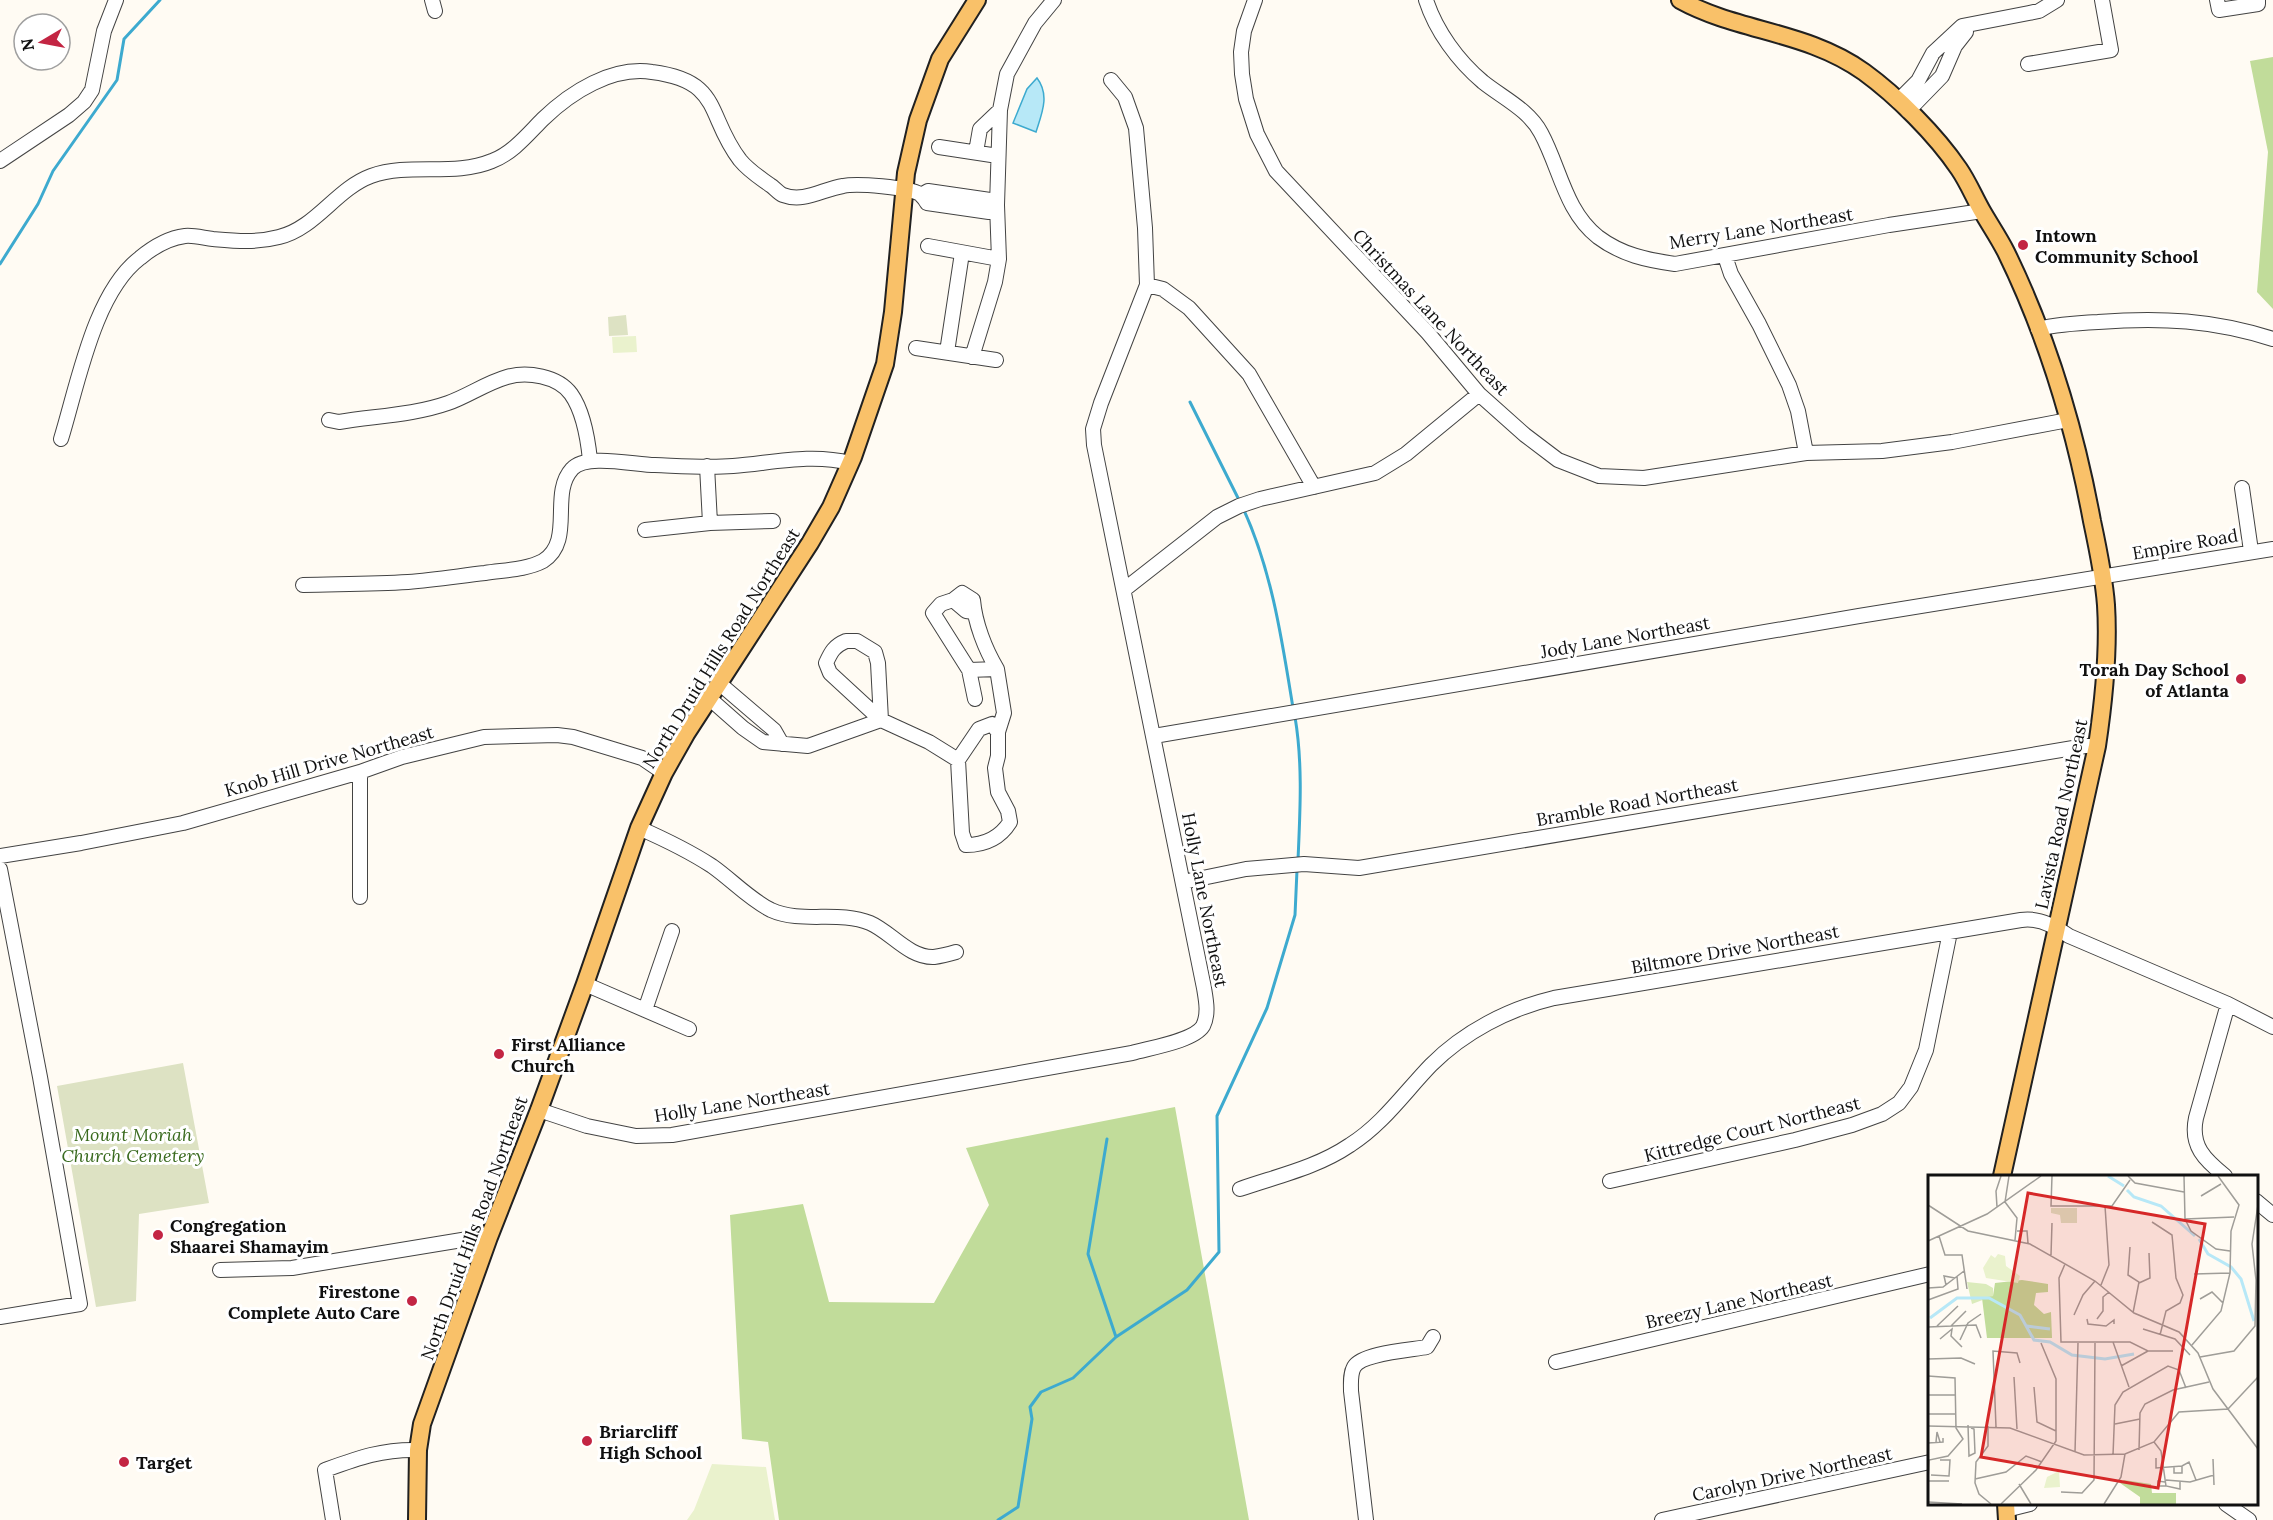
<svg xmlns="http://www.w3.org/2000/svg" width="2273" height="1520" font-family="Lora,serif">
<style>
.forest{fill:#c1dc9a}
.cemetery{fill:#dde2c3}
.pitch{fill:#eaf2cd}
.water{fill:#b7e8f7;stroke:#3daacf;stroke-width:1.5}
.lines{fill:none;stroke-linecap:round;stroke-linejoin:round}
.stream{stroke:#3daacf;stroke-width:3}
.minor-casing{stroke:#434343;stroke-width:16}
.major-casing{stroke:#212121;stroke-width:20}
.minor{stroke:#fff;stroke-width:14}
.major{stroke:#f9c169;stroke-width:16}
.poi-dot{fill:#c32543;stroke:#fff;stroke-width:2}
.labels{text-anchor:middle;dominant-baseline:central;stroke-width:6;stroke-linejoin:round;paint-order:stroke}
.street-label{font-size:18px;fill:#101010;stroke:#fff}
.poi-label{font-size:18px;font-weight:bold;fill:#101010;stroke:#fff;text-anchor:start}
.park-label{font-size:18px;font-style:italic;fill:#396a1e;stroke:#fff}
.inset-river{fill:none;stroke:#b7e8f7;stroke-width:3}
.inset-road{fill:none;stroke:#9f9d98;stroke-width:1.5}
.view{fill:#d62828;fill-opacity:0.15;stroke:#d62828;stroke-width:3}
.inset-edge{fill:none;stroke:#101010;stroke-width:3}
</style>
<rect width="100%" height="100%" fill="#fffbf3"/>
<!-- forest -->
<path class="forest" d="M 2273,57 L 2273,309 L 2257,292 L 2268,152 L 2250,61 Z
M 1175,1107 L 1249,1520 L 779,1520 L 768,1442 L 742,1439 L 730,1215 L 803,1204 L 829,1302 L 934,1303 L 989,1205 L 966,1148 Z"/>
<!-- cemetery -->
<path class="cemetery" d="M 626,315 L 628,335 L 609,336 L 608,317 Z
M 183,1063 L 209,1203 L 139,1214 L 136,1301 L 96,1307 L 57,1086 Z"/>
<!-- pitch -->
<path class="pitch" d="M 636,336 L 637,352 L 613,353 L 612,337 Z
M 712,1464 L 766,1467 L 775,1520 L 687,1520 L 694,1510 Z"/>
<!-- water -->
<path class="water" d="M 1037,78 C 1050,95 1042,113 1036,132 L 1013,123 L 1027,89 Z"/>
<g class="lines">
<!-- stream -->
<path class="stream" d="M 0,264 L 38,204 L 53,171 L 117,80 L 124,39 L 160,0
M 1190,402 L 1240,502
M 1243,508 C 1272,571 1282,640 1293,708
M 1295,717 C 1303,764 1300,813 1298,860
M 1107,1139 L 1088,1254 L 1116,1337
M 998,1520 L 1018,1507 L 1032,1419 L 1030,1407 L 1041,1392 L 1073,1378 L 1116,1337 L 1187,1290 L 1219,1252 L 1217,1116 L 1267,1008 L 1295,915 L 1297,870"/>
<defs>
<path id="minor" d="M 432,0 L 435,11
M 1255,0 L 1244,31 L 1241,52 L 1242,74 L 1246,99 L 1257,134 L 1276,171 L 1428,333 L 1479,394 L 1525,435 L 1558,460 L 1599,476 L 1644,478 L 1806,453 L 1882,451 L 1952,442 L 2068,420
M 1426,0 C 1436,31 1458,61 1483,82 C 1503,98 1529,110 1541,133 C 1560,168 1565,211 1598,237 C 1622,255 1647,260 1675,264 L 1889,225 L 1982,211
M 2217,0 L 2219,10 L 2258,4 L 2258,0
M 2028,64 L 2111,50 L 2102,0
M 1898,101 L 1918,81 L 1933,53 L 1962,26 L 2029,13 L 2039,11 L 2057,0
M 1908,111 L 1942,76 L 1955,46 L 1966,32
M 939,147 L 998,156
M 976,152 L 980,129 L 1000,110
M 0,161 L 69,115 L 84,102 L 92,90 L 104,31 L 116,0
M 921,195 L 928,191 L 990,200 L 997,205
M 928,246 L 999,259
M 1725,256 L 1731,274 L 1759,324 L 1789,385 L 1798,411 L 1806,453
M 1147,285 L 1163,289 L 1189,308 L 1249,374 L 1314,487
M 2038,329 C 2058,324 2078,323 2098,322 C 2161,317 2213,320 2273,339
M 916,348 L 996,360
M 947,352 L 962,253
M 972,357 L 995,282 L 999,259 L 997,205 L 1000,110 L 1007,74 L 1035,23 L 1054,0
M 329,420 L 339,422 C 375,416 414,415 448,403 C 468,396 486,383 507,377 C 527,371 558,376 571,394 C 583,411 588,440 590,460
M 61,439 C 78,384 94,293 140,258 C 152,248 169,238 185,236 C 193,235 204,238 213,239 C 236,241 256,243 279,237 C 316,228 336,189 371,176 C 411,162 453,177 492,161 C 513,153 528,134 543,119 C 571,92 612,66 652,72 C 723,81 706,116 740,160 C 749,171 759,177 770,185 C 774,187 778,193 783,195 C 804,203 823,189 843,186 C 856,183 908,187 920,194 C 922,196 926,201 927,203 L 989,212 L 997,205
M 707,466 L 710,523
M 2242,488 L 2251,551
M 645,530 L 710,523 L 773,521
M 303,585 C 338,584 373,584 408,582 C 434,580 459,576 485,573 C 503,570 526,570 543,561 C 575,541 549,494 572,469 C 586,453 635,465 655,465 C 681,466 707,468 733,466 C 772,463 811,453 850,463
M 1125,589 L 1217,517 L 1239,506 L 1260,499 L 1375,473 L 1406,454 L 1479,394
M 953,600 L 962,593 L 973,600 C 975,623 985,649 997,669
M 974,612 L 966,611 L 953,600 L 941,604 L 933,613 L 969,670 L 997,669 L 1004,713 L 998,732 L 998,756 L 995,768 L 998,792 L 1008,811 L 1010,822 C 1000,838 985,845 966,845 L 962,833 L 958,760 L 979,729 L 992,724 L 998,732
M 846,641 L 857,641 L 875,652 L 878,663 L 881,720 L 830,673 L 826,663 C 831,652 834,646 846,641 Z
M 969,670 L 975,699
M 719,683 L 774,730 L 782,744
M 709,698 L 743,728 L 763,742 L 808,746 L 881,720 L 929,742 L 958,760
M 1154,736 L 1859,616 L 2273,549
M 360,772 L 360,897
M 639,828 C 664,839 689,851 712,866 C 732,880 749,899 771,910 C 802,924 838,910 870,923 C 891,932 909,958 934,957 C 941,956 949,954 956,952
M 0,856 L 81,843 L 183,823 L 360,772 L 402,757 L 484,737 L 557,735 L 573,737 L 642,758 L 664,773
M 0,869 L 40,1077 L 80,1304 L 0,1317
M 1183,882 L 1246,869 L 1304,864 L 1359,868 L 2085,746 L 2097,746
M 585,984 L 689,1029
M 645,1010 L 672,931
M 539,1110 L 587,1126 L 636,1136 L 672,1135 L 1132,1053 C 1149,1048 1194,1041 1203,1026 C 1209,1014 1206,1000 1204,988 L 1094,445 L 1093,429 L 1101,403 L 1147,285 L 1145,228 L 1136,128 L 1125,97 L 1111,80
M 2225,1176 C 2205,1160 2190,1146 2196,1118 L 2228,1004
M 1610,1181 L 1795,1140 L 1852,1125 L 1882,1114 L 1899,1103 L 1911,1087 L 1926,1050 L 1950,932
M 1240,1189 C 1277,1176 1316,1168 1350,1145 C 1383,1124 1404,1093 1431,1065 C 1464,1032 1508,1009 1554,998 L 2021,920 C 2038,917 2055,926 2069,936 L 2228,1004 L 2273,1027
M 2256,1201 L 2273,1215
M 220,1270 L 292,1268 L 474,1238 L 489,1237
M 1556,1362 L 1930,1274
M 2226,1504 L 2249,1520
M 2006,1510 L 2030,1504
M 333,1520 L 325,1470 C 358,1458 382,1449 418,1450
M 1366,1520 L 1351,1391 C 1351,1383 1350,1374 1354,1367 C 1362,1353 1411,1350 1427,1347 L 1433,1337
M 1662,1520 L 1930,1462"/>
<path id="major" d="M 1680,0 C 1738,32 1807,31 1864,72 C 1897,96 1936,135 1959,169 C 1968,182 1974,197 1982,211 C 1990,225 1999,238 2006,252 C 2047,336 2075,429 2092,521 C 2098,549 2104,577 2106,605 C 2109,652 2104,699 2097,746 L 2002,1176
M 2006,1504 L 2007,1520
M 417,1520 L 418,1450 L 422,1424 L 489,1237 L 539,1110 L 585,984 L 639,828 L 664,773 L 686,734 L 810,543 L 831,507 L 853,457 L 885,364 L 893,312 L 906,173 L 918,120 L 940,59 L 977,0"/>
</defs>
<!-- minor casing -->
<use href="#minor" class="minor-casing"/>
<!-- major casing -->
<use href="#major" class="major-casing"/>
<!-- minor -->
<use href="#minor" class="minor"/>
<!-- major -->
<use href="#major" class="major"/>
</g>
<!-- markers -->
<g class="poi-dot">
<circle cx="2023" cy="245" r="6"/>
<circle cx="2241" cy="679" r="6"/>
<circle cx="499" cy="1054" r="6"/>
<circle cx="158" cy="1235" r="6"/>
<circle cx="412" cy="1301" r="6"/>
<circle cx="587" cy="1441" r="6"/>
<circle cx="124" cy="1462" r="6"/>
</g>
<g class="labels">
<!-- street labels -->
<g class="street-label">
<text transform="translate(1761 228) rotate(-9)">Merry Lane Northeast</text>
<text transform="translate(1431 312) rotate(47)">Christmas Lane Northeast</text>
<text transform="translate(2185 544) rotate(-10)">Empire Road</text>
<text transform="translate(1625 637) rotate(-10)">Jody Lane Northeast</text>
<text transform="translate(721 648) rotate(-58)">North Druid Hills Road Northeast</text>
<text transform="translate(329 761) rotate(-16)">Knob Hill Drive Northeast</text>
<text transform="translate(1637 802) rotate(-10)">Bramble Road Northeast</text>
<text transform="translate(2061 814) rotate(-78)">Lavista Road Northeast</text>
<text transform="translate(1205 900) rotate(79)">Holly Lane Northeast</text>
<text transform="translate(1735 949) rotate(-10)">Biltmore Drive Northeast</text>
<text transform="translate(742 1102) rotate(-9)">Holly Lane Northeast</text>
<text transform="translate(1752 1129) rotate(-14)">Kittredge Court Northeast</text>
<text transform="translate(474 1228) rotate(-70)">North Druid Hills Road Northeast</text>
<text transform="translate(1739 1301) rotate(-13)">Breezy Lane Northeast</text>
<text transform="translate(1792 1474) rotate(-12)">Carolyn Drive Northeast</text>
</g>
<!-- poi labels -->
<g class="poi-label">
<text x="2035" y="235">Intown<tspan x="2035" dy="21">Community School</tspan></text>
<text x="2229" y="669" text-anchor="end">Torah Day School<tspan x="2229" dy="21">of Atlanta</tspan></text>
<text x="511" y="1044">First Alliance<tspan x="511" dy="21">Church</tspan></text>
<text x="170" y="1225">Congregation<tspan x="170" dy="21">Shaarei Shamayim</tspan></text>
<text x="400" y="1291" text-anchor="end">Firestone<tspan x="400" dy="21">Complete Auto Care</tspan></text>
<text x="599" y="1431">Briarcliff<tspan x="599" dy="21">High School</tspan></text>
<text x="136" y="1462">Target</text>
</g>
<!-- park labels -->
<g class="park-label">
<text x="133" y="1134">Mount Moriah<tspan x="133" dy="21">Church Cemetery</tspan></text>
</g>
</g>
<!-- overview -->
<g transform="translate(1928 1175)">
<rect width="330" height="330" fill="#fffbf3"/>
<path d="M 39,107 L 58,109 L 65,113 L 65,121 L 44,129 Z" fill="#dbebbb"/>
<path d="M 94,105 L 120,109 L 120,117 L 108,118 L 106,130 L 116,139 L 123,137 L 124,163 L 59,163 L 54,123 L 65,121 L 67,108 ZM 196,305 L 223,309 L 224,318 L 248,318 L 248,329 L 212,329 L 212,322 L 192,308 Z" fill="#c1dc9a"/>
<path d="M 123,33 L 149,33 L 149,48 L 133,48 L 132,40 L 123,38 Z" fill="#dde2c3"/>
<path d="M 70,79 L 77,81 L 78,91 L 92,101 L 90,108 L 58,103 L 55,93 L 63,80 L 67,83 ZM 131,296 L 132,312 L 116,313 L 119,302 Z" fill="#eaf2cd"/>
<path class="inset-river" d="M 180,1 L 196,11M 199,15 L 206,22 L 233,31 L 267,61M 271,64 L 280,79 L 303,92 L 313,104 L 326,146M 2,143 L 29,123 L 61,123 L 92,140 L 106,165 L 122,167 L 144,180 L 177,184 L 206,179M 99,151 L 122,154"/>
<path class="inset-road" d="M 81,1 L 77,27 L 89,43 L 87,65M 124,1 L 123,31 L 184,31 L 202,5M 200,1 L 207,8 L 256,17M 256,1 L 257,44 L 263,56 L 288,74 L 302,76M 273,21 L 293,9M 0,30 L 40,56 L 102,69 L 167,106 L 206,138 L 251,157 L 270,178 L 285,214 L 330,274M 69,32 L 68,16 L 73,1M 257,44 L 306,42M 224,47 L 244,60 L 248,103 L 255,120 L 252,128 L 238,136 L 232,160M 89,56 L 99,56 L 100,68M 11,61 L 17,80 L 34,80 L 39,114M 0,66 L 59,39 L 113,1M 202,72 L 200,100 L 211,107 L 205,138M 123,80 L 124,48M 137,89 L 131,103 L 133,167 L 202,167 L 220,176 L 245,176M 266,99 L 302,98M 211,108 L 222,103 L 221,78M 18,110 L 16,101 L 27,103M 173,110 L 181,90 L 177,31M 0,113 L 15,112 L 36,96M 272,124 L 284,117 L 295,128M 0,125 L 30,114 L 29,101M 146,140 L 155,120 L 167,106M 159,144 L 160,149 L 178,151 L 186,145 L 186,149M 169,144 L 175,136 L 175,122 L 181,117M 9,151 L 30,131M 23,151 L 38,136M 0,152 L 48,150 L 53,163M 215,154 L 247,164 L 262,180M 12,164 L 24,154 L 23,161 L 34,172M 32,165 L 40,148 L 53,139M 185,167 L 201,212M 264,170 L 293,136 L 302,98 L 303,56 L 311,30 L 290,1M 272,182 L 306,176 L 327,151 L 328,105 L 324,69 L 330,30M 0,184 L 33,183 L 47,189M 193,191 L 220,176M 0,201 L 27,203 L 28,253 L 35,264 L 20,281 L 1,285 L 0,306M 86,202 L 89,254M 106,212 L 109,247 L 128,256M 0,220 L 28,220M 0,239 L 28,239M 187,249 L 212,244M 40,250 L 41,281 L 47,278 L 46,254 L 43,253M 0,251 L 82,253 L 156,280 L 197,279 L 226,267 L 251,237 L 300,234 L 330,202M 60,251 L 60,271 L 48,287 L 47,308 L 51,319 L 63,329M 68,252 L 65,176 L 89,178 L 92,188M 8,267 L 9,257 L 12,267M 226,267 L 233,276 L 238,311 L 252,314 L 252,307M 0,268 L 15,267 L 15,263M 211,275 L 212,238 L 217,229 L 245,215 L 281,207M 147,277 L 150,168M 185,280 L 187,230 L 195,217 L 240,191 L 251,195 L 258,213M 228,283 L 228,293 L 254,291 L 261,287 L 268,305M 285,284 L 286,310M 246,291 L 246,298 L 254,298 L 254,291M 3,300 L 21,301 L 22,285 L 12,285M 47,304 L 78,297 L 98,281 L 114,287M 238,305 L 262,307 L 286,300M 0,306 L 21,306M 237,307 L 230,306 L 230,311 L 238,311M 91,309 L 103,329M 133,317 L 154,318 L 166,305 L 167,168M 0,327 L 34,329M 73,329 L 108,295 L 128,266 L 128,204 L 113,168M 176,329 L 193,302 L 197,279"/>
<path class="view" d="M 100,18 L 277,49 L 230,313 L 53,282 Z"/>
<rect width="330" height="330" class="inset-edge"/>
</g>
<!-- north arrow -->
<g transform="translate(42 42) rotate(260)"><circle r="28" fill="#ffffff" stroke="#9f9f9f" stroke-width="1.5"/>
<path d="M0-4.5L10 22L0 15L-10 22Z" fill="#c32543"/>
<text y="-9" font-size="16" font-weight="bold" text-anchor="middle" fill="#101010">N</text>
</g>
</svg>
